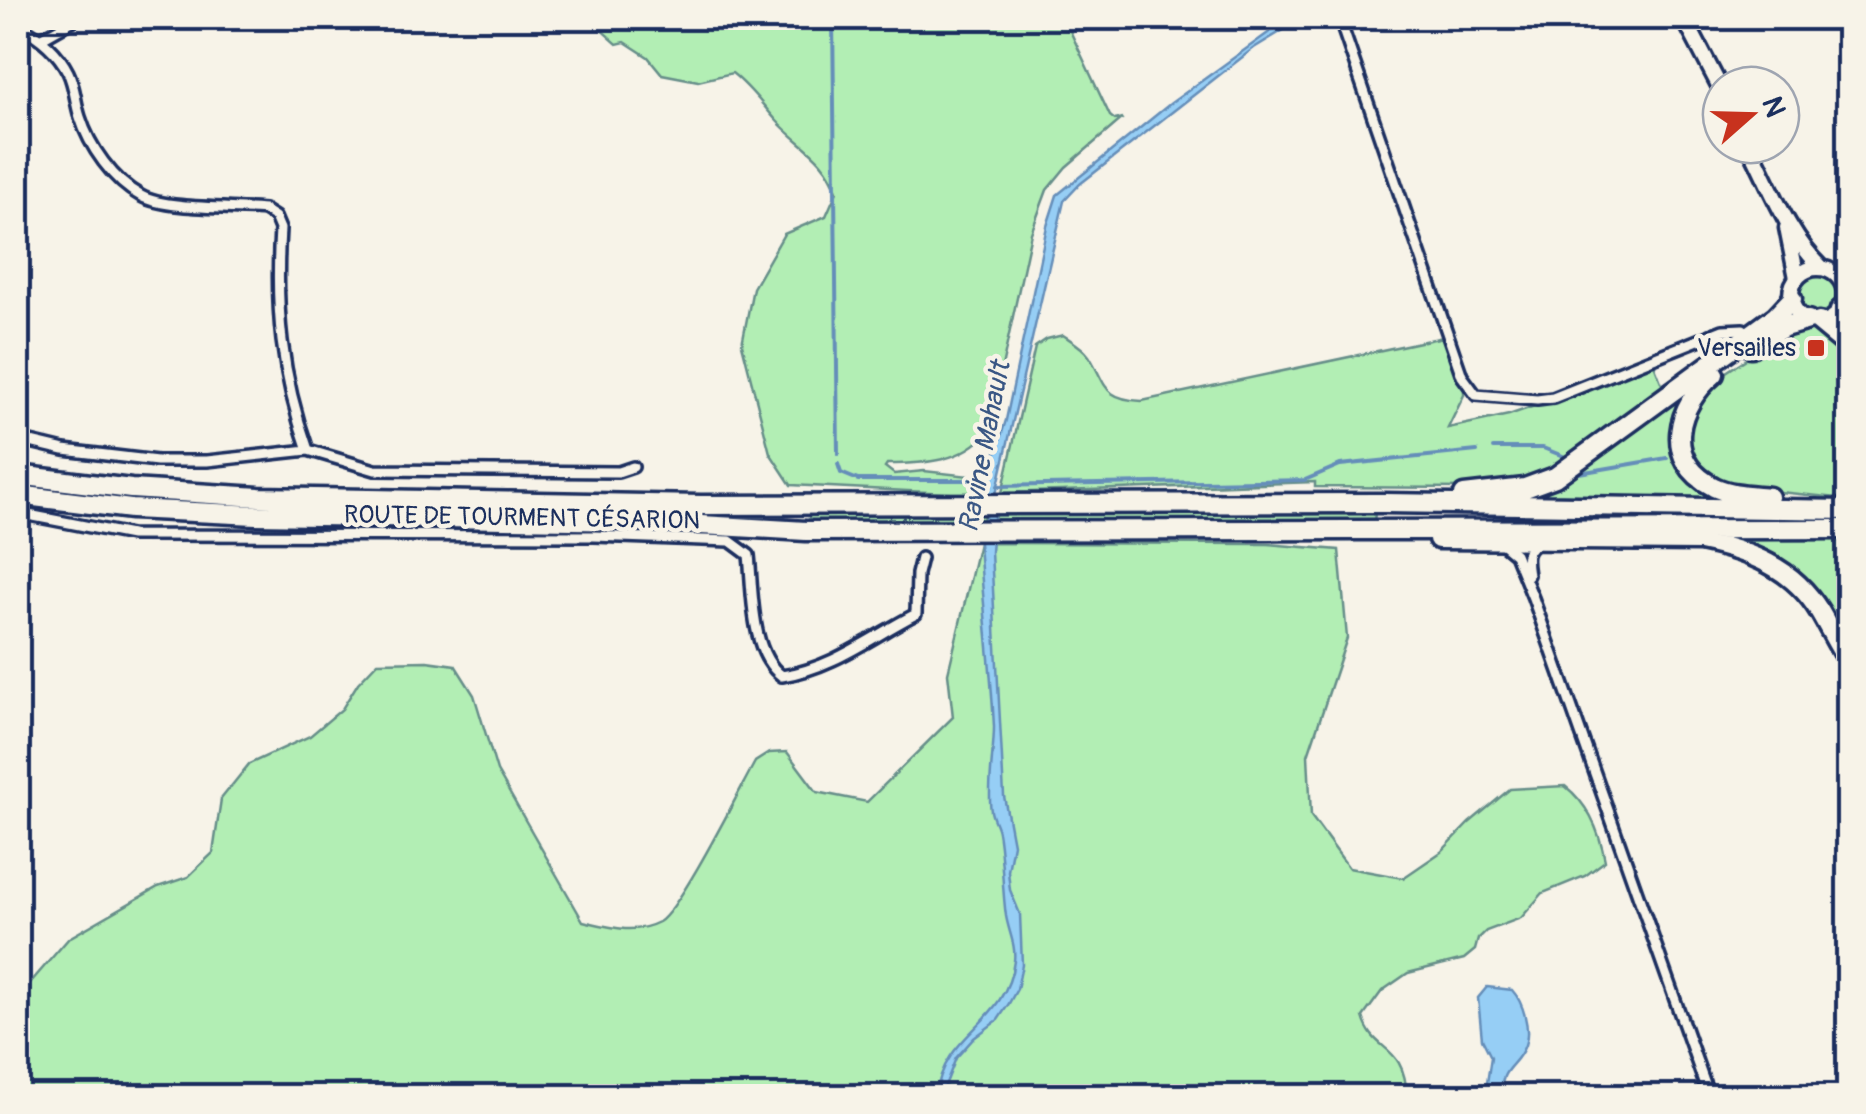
<svg xmlns="http://www.w3.org/2000/svg" width="1866" height="1114" font-family="Pangolin,sans-serif">
<style>
.green{fill:#b2eeb4;stroke:#668e89;stroke-width:2.5}
.water{fill:#96cef5;stroke:#658eb9;stroke-width:2.5}
.lines{fill:none;stroke-linecap:round;stroke-linejoin:round}
.stream{stroke:#658eb9;stroke-width:4}
.street-casing{stroke:#1b2f5e;stroke-width:16}
.secondary-casing{stroke:#1b2f5e;stroke-width:20}
.primary-casing{stroke:#1b2f5e;stroke-width:21}
.highway-casing{stroke:#1b2f5e;stroke-width:25}
.street{stroke:#f7f3e8;stroke-width:9}
.secondary{stroke:#f7f3e8;stroke-width:12}
.primary{stroke:#f7f3e8;stroke-width:14}
.highway{stroke:#f7f3e8;stroke-width:18}
.poi-dot{fill:#c8321e;stroke:#f7f3e8;stroke-width:4}
.labels{text-anchor:middle;dominant-baseline:central;stroke-width:9;stroke-linejoin:round;paint-order:stroke}
.poi-label{font-size:25px;fill:#1b2f5e;stroke:#f7f3e8;text-anchor:end}
.street-label{font-size:25px;fill:#1b2f5e;stroke:#f7f3e8}
.water-label{font-size:28px;font-style:italic;fill:#3a5784;stroke:#f7f3e8}
</style>
<rect width="100%" height="100%" fill="#f7f3e8"/>
<filter id="ink" filterUnits="userSpaceOnUse"><feTurbulence type="fractalNoise" baseFrequency=".01" numOctaves="2"/><feDisplacementMap in="SourceGraphic" scale="20" xChannelSelector="R" yChannelSelector="G"/><feConvolveMatrix kernelMatrix="1 2 1 2 8 2 1 2 1" color-interpolation-filters="sRGB"/></filter>
<g filter="url(#ink)">
<!-- green -->
<path class="green" d="M 588,18 L 1064,18 L 1110,116 L 1115,120 L 1123,118 L 1066,167 L 1047,190 L 1031,233 L 988,432 C 963,462 924,464 887,464 L 885,467 L 894,474 L 924,471 L 988,478 L 986,495 L 791,485 L 770,453 L 742,344 L 753,288 L 784,234 L 826,216 L 837,191 C 825,155 798,145 776,120 C 761,103 750,87 732,73 L 698,81 L 662,74 L 648,57 L 625,42 L 617,44 Z
M1797 295a22 22 0 1 1 44 0a22 22 0 1 1-44 0Z
M 1810,330 C 1829,335 1838,342 1848,358 L 1848,499 L 1729,487 L 1704,477 L 1687,450 L 1691,404 L 1720,376 L 1783,335 Z
M 1063,335 C 1072,341 1083,347 1089,356 C 1107,385 1102,399 1142,401 L 1448,336 L 1464,382 L 1464,395 L 1448,428 L 1509,415 L 1654,364 L 1665,392 L 1579,454 L 1534,480 L 1475,488 L 1315,487 L 1315,482 L 1002,493 L 1035,347 L 1047,339 Z
M 1682,394 L 1673,428 L 1685,471 L 1711,498 L 1534,495 L 1533,493 Z
M 984,510 L 983,527 L 812,524 L 808,515 Z
M 996,510 L 1375,512 L 1374,523 L 1302,521 L 993,527 Z
M 1706,537 L 1848,539 L 1848,580 L 1839,602 L 1841,635 L 1808,590 Z
M 979,543 L 1267,544 L 1339,550 L 1347,638 L 1308,755 L 1311,816 L 1349,868 L 1403,878 L 1441,852 L 1469,823 L 1510,789 L 1565,786 C 1588,804 1600,832 1605,861 L 1585,876 L 1543,893 L 1521,918 L 1486,931 L 1478,939 L 1475,950 L 1464,959 L 1408,973 L 1382,991 L 1363,1017 C 1374,1055 1404,1041 1407,1096 L 18,1096 L 18,997 L 69,938 L 158,887 L 188,877 L 213,853 L 221,799 L 249,764 L 310,736 L 342,709 L 358,683 L 378,662 L 427,661 L 455,665 L 474,695 L 497,771 L 583,921 C 609,927 634,935 659,922 C 679,911 740,789 755,762 L 769,753 L 787,752 L 817,792 L 867,802 L 953,717 L 948,673 Z"/>
<!-- water -->
<path class="water" d="M 1289,18 L 1303,18 L 1254,48 L 1080,184 L 1064,201 L 996,494 L 991,552 L 1004,796 L 1013,844 L 1008,871 L 1010,890 L 1020,914 L 1022,965 L 1017,989 L 1008,1005 L 998,1020 L 974,1038 L 956,1058 L 941,1096 L 936,1096 C 944,1031 1006,1025 1014,961 C 1016,945 1009,933 1006,916 C 1002,889 1003,860 998,832 C 997,825 992,818 991,811 C 987,789 994,751 994,727 C 991,665 983,604 979,543 L 985,520 L 988,478 L 1006,420 L 1047,226 L 1057,195 L 1171,103 Z
M 1487,987 L 1512,990 C 1523,1002 1531,1029 1525,1045 C 1517,1068 1499,1066 1502,1096 L 1485,1096 L 1491,1057 L 1482,1039 L 1478,998 Z"/>
<g class="lines">
<!-- stream -->
<path class="stream" d="M 833,18 L 838,454
M 1493,448 L 1543,448 L 1563,456
M 838,464 L 841,473 L 858,480 L 990,480
M 1579,473 L 1667,458
M 998,486 L 1305,480 L 1340,465 L 1477,451"/>
<defs>
<path id="street" d="M 1339,18 L 1462,376 L 1476,395 L 1537,400 L 1553,398 L 1723,330 L 1743,329 L 1750,335
M 18,25 C 39,36 57,50 68,72 C 75,86 75,102 80,117 C 89,146 113,181 141,196 C 166,210 233,207 264,210 L 275,217 L 280,229 C 275,308 281,374 308,450
M 40,39 L 77,18
M 18,439 L 64,450 L 157,461 L 207,461 L 308,450 L 375,470 L 618,472 L 633,467
M 18,513 L 131,535 L 594,536 L 730,541 L 749,555 C 753,591 750,653 782,676 C 833,668 871,637 916,614 L 917,574 L 921,558
M 1503,544 L 1515,554 L 1533,598 L 1709,1096
M 1528,575 C 1526,561 1523,549 1539,542"/>
<path id="secondary" d="M 1838,276 L 1848,276
M 1845,293 L 1848,290"/>
<path id="primary" d="M 1684,18 L 1721,89
M 1749,145 C 1770,185 1788,236 1822,268
M 1787,228 L 1797,278
M1791 295a27 27 0 1 1 54 0a27 27 0 1 1-54 0Z"/>
<path id="highway" d="M 1840,310 L 1848,329
M 1819,322 L 1848,346
M 1751,347 L 1784,327 L 1808,320
M 1714,374 C 1677,405 1661,460 1714,487 C 1731,495 1750,495 1769,497
M 18,475 L 131,489 L 259,497 L 701,505 L 1385,503 L 1848,510
M 18,495 L 131,509 L 256,515 L 632,521 L 806,531 L 1848,529
M 1464,495 L 1525,488 L 1555,477 L 1776,316 L 1792,299
M 1438,539 L 1700,541 C 1749,551 1793,567 1820,612 C 1830,629 1838,646 1848,661
M 1848,599 L 1848,631"/>
</defs>
<!-- street casing -->
<use href="#street" class="street-casing"/>
<!-- secondary casing -->
<use href="#secondary" class="secondary-casing"/>
<!-- primary casing -->
<use href="#primary" class="primary-casing"/>
<!-- highway casing -->
<use href="#highway" class="highway-casing"/>
<!-- street -->
<use href="#street" class="street"/>
<!-- secondary -->
<use href="#secondary" class="secondary"/>
<!-- primary -->
<use href="#primary" class="primary"/>
<!-- highway -->
<use href="#highway" class="highway"/>
</g>
</g>
<!-- markers -->
<rect class="poi-dot" x="1806" y="338" width="20" height="20" rx="5"/>
<g class="labels">
<!-- poi labels -->
<g class="poi-label">
<text x="1796" y="348">Versailles</text>
</g>
<!-- street labels -->
<g class="street-label">
<text transform="translate(522 518) rotate(1)">ROUTE DE TOURMENT CÉSARION</text>
</g>
<!-- water labels -->
<g class="water-label">
<text transform="translate(985 447) rotate(-79)">Ravine Mahault</text>
</g>
</g>
<!-- margin -->
<rect width="1866" height="1114" fill="none" stroke="#f7f3e8" stroke-width="60"/>
<rect x="30" y="30" width="1806" height="1054" fill="none" stroke="#1b2f5e" stroke-width="4" filter="url(#ink)"/>
<!-- north arrow -->
<g transform="translate(1751 115) rotate(70)"><circle r="48" fill="#f7f3e8" stroke="#9fa5b1" stroke-width="2.5"/>
<path d="M0-8L18 38L0 25L-18 38Z" fill="#c8321e"/>
<text y="-15" font-size="28" font-weight="bold" text-anchor="middle" fill="#1b2f5e">N</text>
</g>
</svg>
